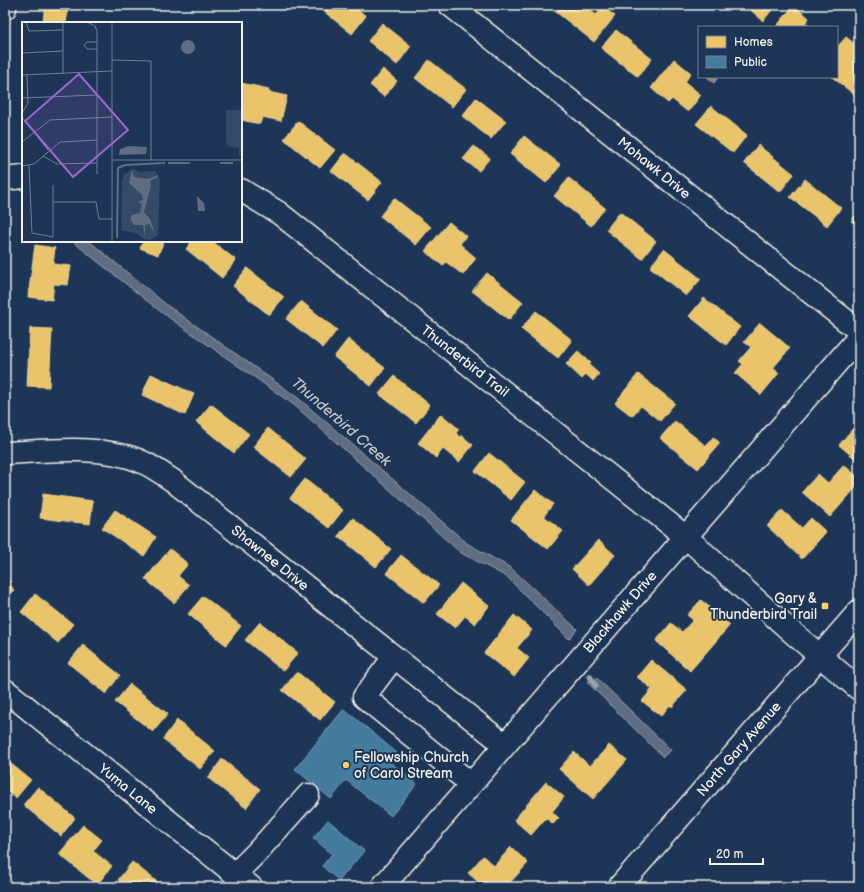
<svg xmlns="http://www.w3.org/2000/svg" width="864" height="892" font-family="'Balsamiq Sans',sans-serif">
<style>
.water{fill:#5e6d82;stroke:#9aa2ab}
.homes{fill:#e9c46a;stroke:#ecd290}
.public{fill:#457b9d;stroke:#7a9eb4}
.industry{fill:#8a817c;stroke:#aaa39c}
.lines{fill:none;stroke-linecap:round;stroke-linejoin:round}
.stream{stroke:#9aa2ab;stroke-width:5.5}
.minor-casing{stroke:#f4f1e8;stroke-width:25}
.minor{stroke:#1d3557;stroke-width:22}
.poi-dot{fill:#ffd166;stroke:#1d3557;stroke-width:1.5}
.labels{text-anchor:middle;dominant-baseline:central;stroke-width:4;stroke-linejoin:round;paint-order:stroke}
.street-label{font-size:14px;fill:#f4f1e8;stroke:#1d3557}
.poi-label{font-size:14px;fill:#f4f1e8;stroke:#1d3557;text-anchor:end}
.water-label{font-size:15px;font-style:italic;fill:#c0c3c4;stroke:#1d3557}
.inset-river{fill:none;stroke:#5e6d82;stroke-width:2}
.inset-road{fill:none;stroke:#738091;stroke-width:1}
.view{fill:#9f67cb;fill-opacity:0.15;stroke:#9f67cb;stroke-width:2}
.inset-edge{fill:none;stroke:#f4f1e8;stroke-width:2}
</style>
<rect width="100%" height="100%" fill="#1d3557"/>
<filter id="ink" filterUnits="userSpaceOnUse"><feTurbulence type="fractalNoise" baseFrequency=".025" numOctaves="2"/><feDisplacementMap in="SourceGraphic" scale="8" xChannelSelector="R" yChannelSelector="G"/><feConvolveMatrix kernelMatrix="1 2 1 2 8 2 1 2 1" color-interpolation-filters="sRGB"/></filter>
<g filter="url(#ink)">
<!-- water -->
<path class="water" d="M 72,241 L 89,241 L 168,306 L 297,397 L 468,544 L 511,568 L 577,629 L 569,639 L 507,577 L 461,553 L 294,405 L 161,312 Z
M 597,678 L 671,750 L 663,757 L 587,682 Z"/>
<!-- homes -->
<path class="homes" d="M 45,5 L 69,5 L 66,23 L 43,22 Z
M 327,5 L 352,5 L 366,16 L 352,34 L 322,10 Z
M 561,5 L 584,5 L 596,15 L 603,7 L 615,16 L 594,42 L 556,12 Z
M 745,5 L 776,5 L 763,21 Z
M 794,5 L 809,18 L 805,23 L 811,27 L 776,27 Z
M 382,23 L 411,46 L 397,65 L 368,41 Z
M 616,30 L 652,59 L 638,77 L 601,48 Z
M 846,37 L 859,47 L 859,60 L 855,65 L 859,69 L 859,92 L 856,96 L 832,77 L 837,77 L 837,47 Z
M 674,59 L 691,73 L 685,82 L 701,95 L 688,112 L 672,99 L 668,103 L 651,88 Z
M 429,60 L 466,89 L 452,107 L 415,78 Z
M 383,69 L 397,81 L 384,97 L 370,85 Z
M 241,83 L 269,89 L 268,92 L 287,96 L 281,121 L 262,117 L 260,124 L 241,120 Z
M 476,98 L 506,121 L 491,139 L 462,116 Z
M 711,106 L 747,135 L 733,153 L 696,124 Z
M 298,121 L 335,150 L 320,168 L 284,139 Z
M 524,136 L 561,165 L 546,183 L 510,154 Z
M 758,145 L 794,174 L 780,192 L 744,163 Z
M 474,146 L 490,158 L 479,171 L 463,159 Z
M 345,153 L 382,182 L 368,200 L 331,171 Z
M 569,178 L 605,208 L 591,226 L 554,196 Z
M 805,179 L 841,208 L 827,226 L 790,197 Z
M 394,198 L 431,227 L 416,245 L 380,216 Z
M 859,211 L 859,227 L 851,221 Z
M 620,212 L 656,241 L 642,259 L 606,230 Z
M 449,222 L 466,236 L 460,244 L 476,258 L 463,275 L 446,262 L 443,266 L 425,251 Z
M 143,241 L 164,241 L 158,255 L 140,248 Z
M 192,241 L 212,241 L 236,260 L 222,278 L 186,249 Z
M 35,245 L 55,248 L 53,264 L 71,266 L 68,285 L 54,284 L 52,300 L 28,297 Z
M 664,249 L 701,279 L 686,296 L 650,267 Z
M 247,268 L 284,297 L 269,315 L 233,286 Z
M 487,273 L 523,302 L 509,320 L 472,291 Z
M 704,298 L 740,327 L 726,345 L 689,316 Z
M 301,301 L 337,330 L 323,348 L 286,319 Z
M 536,311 L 572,340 L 558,358 L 521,329 Z
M 760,323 L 790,348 L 773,368 L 779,373 L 761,395 L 735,373 L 743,364 L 739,361 L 751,347 L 744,342 Z
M 30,328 L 52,329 L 49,387 L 27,386 Z
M 348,339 L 385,368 L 371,386 L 334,357 Z
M 578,351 L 591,363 L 589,365 L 599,374 L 593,381 L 586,374 L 582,379 L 566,364 Z
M 151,374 L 194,394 L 185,415 L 142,395 Z
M 638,374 L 675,403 L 660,421 L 641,406 L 632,416 L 615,403 Z
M 394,376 L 430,405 L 416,423 L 379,394 Z
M 211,404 L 249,434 L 234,453 L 196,422 Z
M 441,414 L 459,429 L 456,433 L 460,437 L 461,435 L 473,445 L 459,462 L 443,449 L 436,458 L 418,443 Z
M 675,421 L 706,446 L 713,437 L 720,443 L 698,469 L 660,438 Z
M 854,427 L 859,430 L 859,462 L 839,445 Z
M 268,428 L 306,459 L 291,477 L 253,447 Z
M 489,453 L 525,482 L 511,500 L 475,471 Z
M 844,465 L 859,478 L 859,484 L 830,517 L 802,492 L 818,474 L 828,483 Z
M 305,479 L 343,510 L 329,528 L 290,498 Z
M 535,490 L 553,504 L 544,516 L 563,531 L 548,549 L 511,520 Z
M 43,494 L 93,501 L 90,524 L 40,518 Z
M 115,510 L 156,537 L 144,556 L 102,528 Z
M 782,510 L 802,528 L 811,518 L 826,532 L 802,559 L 767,526 Z
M 353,518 L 391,549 L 376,567 L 338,536 Z
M 598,540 L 615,555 L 589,585 L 572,569 Z
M 170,549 L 188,564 L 178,576 L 189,585 L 174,603 L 145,579 Z
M 401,555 L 439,585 L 424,603 L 386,573 Z
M 5,573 L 14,591 L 5,595 Z
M 461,583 L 489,606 L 475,624 L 465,616 L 455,628 L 437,614 Z
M 35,594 L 73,624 L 58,643 L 21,612 Z
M 203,596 L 241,626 L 226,645 L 188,614 Z
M 701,600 L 730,625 L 690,671 L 656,641 L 671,623 L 682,632 L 693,620 L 687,615 Z
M 514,615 L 532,630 L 517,648 L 529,658 L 514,677 L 484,653 Z
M 260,622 L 298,653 L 283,671 L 245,640 Z
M 83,645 L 120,675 L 106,694 L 68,663 Z
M 651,660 L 687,690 L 672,707 L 670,705 L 661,716 L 642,701 L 652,689 L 637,677 Z
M 297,672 L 335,702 L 320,720 L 282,690 Z
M 130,684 L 168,714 L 153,732 L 115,702 Z
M 177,720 L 215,751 L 200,769 L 163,739 Z
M 609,745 L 627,760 L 593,799 L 559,769 L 574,752 L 590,766 Z
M 5,759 L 31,780 L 16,798 L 5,790 Z
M 222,759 L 260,789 L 246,808 L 208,778 Z
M 546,782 L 564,797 L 552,812 L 559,818 L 553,824 L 546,818 L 531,835 L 514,820 Z
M 38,787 L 75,818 L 61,836 L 23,805 Z
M 83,825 L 102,840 L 93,851 L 112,866 L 97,885 L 59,854 Z
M 511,847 L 528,863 L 506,887 L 484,887 L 468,873 L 483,856 L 494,866 Z
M 132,862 L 164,887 L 127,887 L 118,880 Z"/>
<!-- public -->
<path class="public" d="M 344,709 L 397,753 L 390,762 L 417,784 L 391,816 L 346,780 L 331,799 L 295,769 Z
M 328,820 L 364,851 L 339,881 L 322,866 L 332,854 L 313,838 Z"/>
<!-- industry -->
<path class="industry" d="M 707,77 L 718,77 L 714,83 Z"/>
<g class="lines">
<!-- stream -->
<path class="stream" d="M 590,676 L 593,682 L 596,686"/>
<defs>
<path id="minor" d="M 450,5 L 859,331
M 5,8 L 5,5
M 5,179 L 23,177
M 241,190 L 279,213 L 686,537 L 793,633 L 859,689
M 5,453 C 44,451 87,446 125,456 C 143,460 157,470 172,480 L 505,745
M 394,657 L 364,697 L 471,784
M 5,690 L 251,887
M 235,874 L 257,852 L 308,795
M 382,887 L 859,337
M 619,887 L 859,611"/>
</defs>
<!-- minor casing -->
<use href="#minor" class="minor-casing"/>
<!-- minor -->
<use href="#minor" class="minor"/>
</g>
</g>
<!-- markers -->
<g class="poi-dot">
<rect x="821" y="602" width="8" height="8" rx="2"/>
<circle cx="346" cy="765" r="4"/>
</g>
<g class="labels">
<!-- street labels -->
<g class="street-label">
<text transform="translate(654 168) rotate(39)">Mohawk Drive</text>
<text transform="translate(465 361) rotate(38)">Thunderbird Trail</text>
<text transform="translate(270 558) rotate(39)">Shawnee Drive</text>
<text transform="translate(620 612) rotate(-49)">Blackhawk Drive</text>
<text transform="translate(739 749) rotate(-49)">North Gary Avenue</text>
<text transform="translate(128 789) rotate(39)">Yuma Lane</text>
</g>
<!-- poi labels -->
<g class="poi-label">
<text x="817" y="598">Gary &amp;<tspan x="817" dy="16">Thunderbird Trail</tspan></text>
<text x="354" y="757" text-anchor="start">Fellowship Church<tspan x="354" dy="16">of Carol Stream</tspan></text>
</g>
<!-- water labels -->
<g class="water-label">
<text transform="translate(341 422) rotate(41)">Thunderbird Creek</text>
</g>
</g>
<!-- overview -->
<g transform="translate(22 22)">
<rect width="220" height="220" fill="#1d3557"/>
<path d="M 204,88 L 220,88 L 220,134 L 217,134 L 217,126 L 207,125 L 204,121 ZM 112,147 L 117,150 L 133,149 L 138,156 L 136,213 L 128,218 L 122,217 L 116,212 L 99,208 L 100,159 L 102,152 Z" fill="#354a67"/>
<path d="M159 25a7 7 0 1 1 14 0a7 7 0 1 1-14 0ZM 107,124 L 125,125 L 124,132 L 97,133 L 98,127 ZM 110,147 L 112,155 L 126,157 L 136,153 L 136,155 L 128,159 L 129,164 L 122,190 L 128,197 L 133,211 L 127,202 L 123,203 L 123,216 L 121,203 L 112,203 L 108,197 L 110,193 L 118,191 L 120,183 L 116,179 L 121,178 L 120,173 L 107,161 ZM 175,174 L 182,181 L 183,189 L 176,189 Z" fill="#5e6d82"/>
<path class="inset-river" d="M 146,141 L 168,141M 198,141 L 211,141M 95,216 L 96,146 L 103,143 L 143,141"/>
<path class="inset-road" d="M 4,0 L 7,9 L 41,8M 41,0 L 41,52M 65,0 L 73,4 L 75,9 L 75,152M 90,0 L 90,220M 75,20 L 65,20 L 62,23 L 65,27 L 75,27M 0,31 L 41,29M 90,38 L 129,39 L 129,138M 0,53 L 90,49M 0,76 L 75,73M 0,91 L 6,81 L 5,53M 0,95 L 26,128M 0,120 L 28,98 L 90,95M 21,134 L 35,142 L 75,141M 90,138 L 220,138M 7,143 L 10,211 L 31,215 L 31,163M 0,144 L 12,142 L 38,120 L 75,118M 31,180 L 74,180 L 77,197 L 90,197"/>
<path class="view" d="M 57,52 L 106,108 L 51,155 L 3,99 Z"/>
<rect width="220" height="220" class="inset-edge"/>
</g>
<!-- margin -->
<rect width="864" height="892" fill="none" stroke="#1d3557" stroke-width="20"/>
<rect x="10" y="10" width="844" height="872" fill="none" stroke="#f4f1e8" stroke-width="1.5" filter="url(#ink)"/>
<!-- legend -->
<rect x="698" y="26" width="140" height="52" fill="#1d3557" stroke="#738091"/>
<rect x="706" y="36" width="20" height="12" fill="#e9c46a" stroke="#738091"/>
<text x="734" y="46" font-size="12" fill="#f4f1e8">Homes</text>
<rect x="706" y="56" width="20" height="12" fill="#457b9d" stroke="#738091"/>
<text x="734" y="66" font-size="12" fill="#f4f1e8">Public</text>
<!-- scale -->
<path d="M710 858v6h53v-6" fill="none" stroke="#f4f1e8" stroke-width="2"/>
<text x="716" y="858" font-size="12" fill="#f4f1e8" stroke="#1d3557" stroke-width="3" paint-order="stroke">20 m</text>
</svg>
